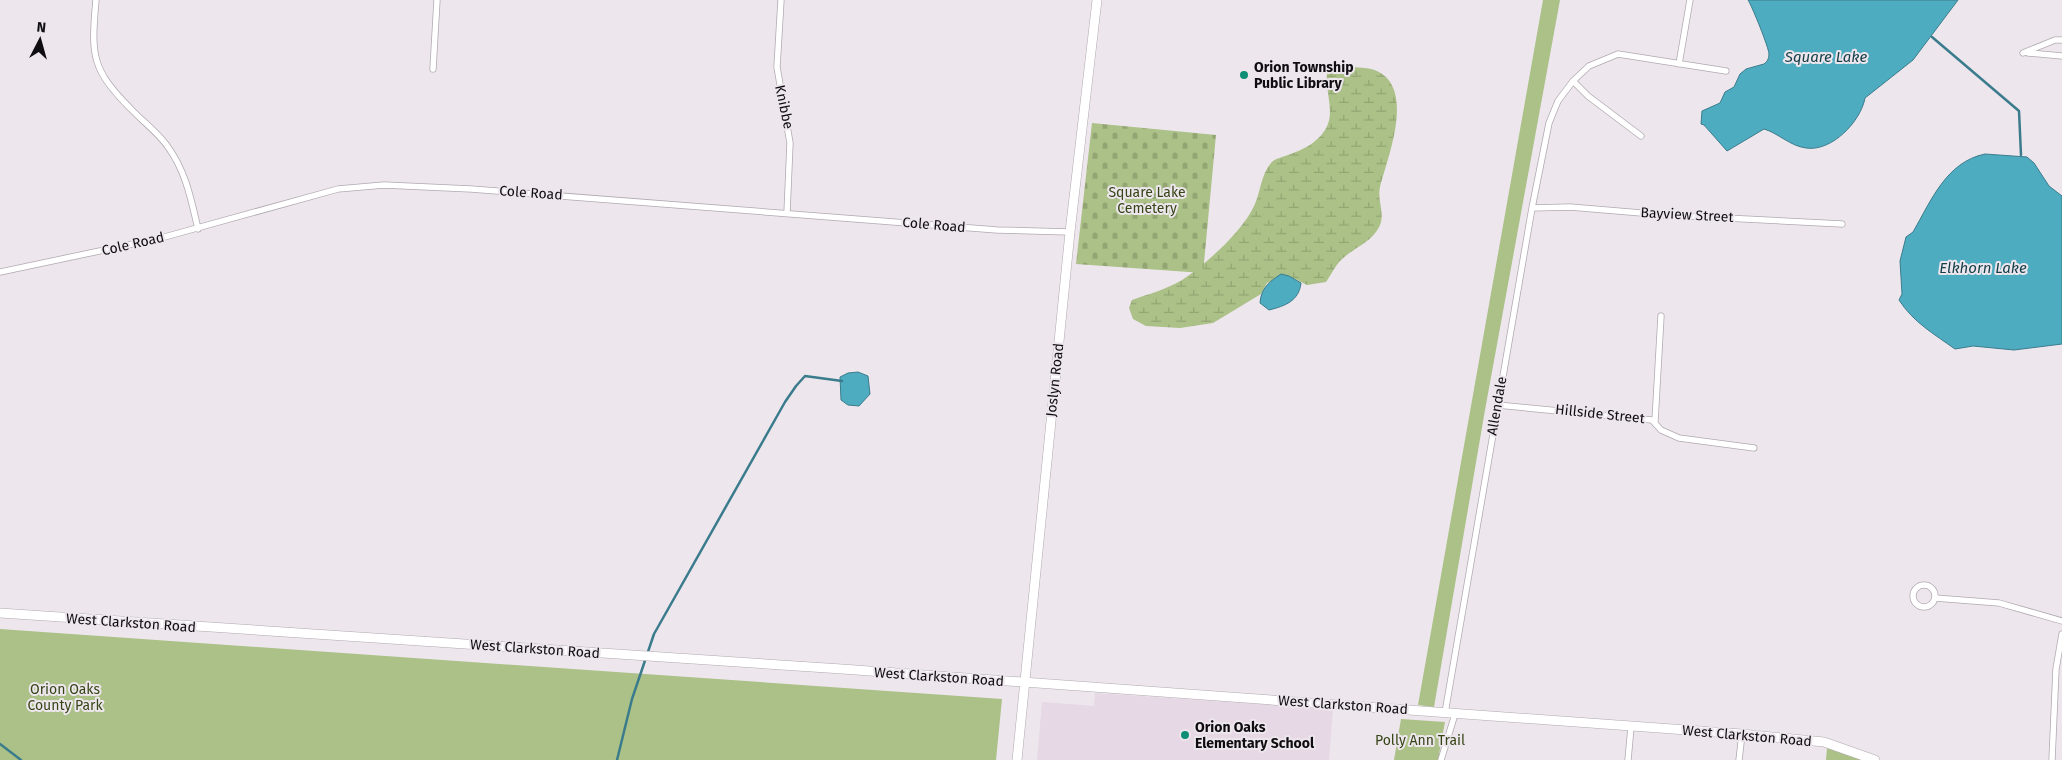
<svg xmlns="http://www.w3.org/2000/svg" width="2062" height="760" font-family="'Fira Sans',sans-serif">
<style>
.built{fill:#e6d8e5}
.green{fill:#abc187}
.wetland{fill:url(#wetland-marsh)}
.cemetery{fill:url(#cemetery-stones)}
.water{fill:#4eacc1;stroke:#3b7c8c}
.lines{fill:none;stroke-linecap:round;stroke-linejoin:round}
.stream{stroke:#3b7c8c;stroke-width:2.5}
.street-casing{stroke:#b0a9af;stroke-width:7}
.secondary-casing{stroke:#b0a9af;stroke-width:10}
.street{stroke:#fff;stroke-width:5.5}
.secondary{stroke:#fff;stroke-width:9}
.poi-dot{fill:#0e8e74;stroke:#ede6ed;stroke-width:2}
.labels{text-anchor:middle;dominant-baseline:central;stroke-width:4;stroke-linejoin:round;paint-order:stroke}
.poi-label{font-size:14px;font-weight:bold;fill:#0f0d0f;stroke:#ede6ed;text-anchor:start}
.street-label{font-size:14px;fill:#0f0d0f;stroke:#ede6ed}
.park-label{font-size:14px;fill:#354515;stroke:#ede6ed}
.water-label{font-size:15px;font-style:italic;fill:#15404a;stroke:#ede6ed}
</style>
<defs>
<pattern id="wetland-marsh" width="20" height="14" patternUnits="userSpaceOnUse" patternTransform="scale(1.25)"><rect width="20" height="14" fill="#abc187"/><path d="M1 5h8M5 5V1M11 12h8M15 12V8" fill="none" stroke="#92a573"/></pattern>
<pattern id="cemetery-stones" width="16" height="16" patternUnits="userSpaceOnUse" patternTransform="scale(1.25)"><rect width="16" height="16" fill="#abc187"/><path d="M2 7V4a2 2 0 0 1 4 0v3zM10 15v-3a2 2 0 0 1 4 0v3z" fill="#92a573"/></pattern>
</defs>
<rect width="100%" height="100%" fill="#ede6ed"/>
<!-- built -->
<path class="built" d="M 1095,693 L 1333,709 L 1329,760 L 1037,760 L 1042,702 L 1094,706 Z"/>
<!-- green -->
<path class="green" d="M 1543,0 L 1560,0 L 1485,410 L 1434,707 L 1418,705 Z
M 0,629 L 1002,699 L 996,760 L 0,760 Z
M 1401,719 L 1445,722 L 1438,760 L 1394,760 Z
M 1827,748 L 1863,760 L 1826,760 Z"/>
<!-- wetland -->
<path class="wetland" d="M 1347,66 C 1356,68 1369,67 1377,71 C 1416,89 1387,159 1380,187 C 1377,200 1385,213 1380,225 C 1373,242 1353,248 1341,260 C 1335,266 1331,275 1326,282 L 1307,285 L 1289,276 L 1267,283 L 1261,294 L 1213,323 L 1180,328 L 1146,326 L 1133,319 L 1129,308 L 1132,300 C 1149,294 1167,289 1182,280 C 1206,264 1242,232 1254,206 C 1261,192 1261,172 1273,161 C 1277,158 1283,157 1288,155 C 1302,150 1316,144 1325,130 C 1336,113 1325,93 1327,74 L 1336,67 Z"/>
<!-- cemetery -->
<path class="cemetery" d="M 1092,123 L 1216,135 L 1203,273 L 1076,264 Z"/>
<!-- water -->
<path class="water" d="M 1748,0 L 1958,0 L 1913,60 L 1865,98 C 1861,121 1832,152 1806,148 C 1790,146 1778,133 1764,129 L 1727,151 L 1704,125 L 1701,124 L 1702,111 L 1720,103 L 1725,92 L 1734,87 L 1740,74 L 1746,69 L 1764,64 C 1767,62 1769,59 1769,54 C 1769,48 1752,6 1748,0 Z
M 1985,154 L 2027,157 L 2034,163 L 2049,186 L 2062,196 L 2062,344 L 2014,350 L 1973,346 L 1955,349 C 1934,334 1913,322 1899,300 L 1902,294 L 1900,261 L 1906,237 L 1913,232 C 1931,201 1946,162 1985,154 Z
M 1281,274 L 1289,276 L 1301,283 C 1299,301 1285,306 1269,310 L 1260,303 C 1261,288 1269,282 1281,274 Z
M 858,372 L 868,376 L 870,394 L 859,406 L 848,405 L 841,400 L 840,377 L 848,373 Z"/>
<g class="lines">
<!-- stream -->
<path class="stream" d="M 1932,37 L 2019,111 L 2021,155
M 0,744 L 21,760
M 617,760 L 632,699 L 654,634 L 785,402 L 796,386 L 805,376 L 842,381"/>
<defs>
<path id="street" d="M 96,0 C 91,55 91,69 131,109 C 143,122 158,132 168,147 C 186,172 191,199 198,229
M 781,0 L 777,67 L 790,143 L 787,213
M 2023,53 L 2055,40 L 2062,40
M 2028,53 L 2062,56
M 1679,64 L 1690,0
M 433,69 L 437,0
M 1573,81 L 1588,96 L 1641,136
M 1532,208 L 1570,207 L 1665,215 L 1842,224
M 0,272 L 161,238 L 338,189 L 384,185 L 471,189 L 997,230 L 1070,232
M 1497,405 L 1652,420 L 1661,430 L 1679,438 L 1754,448
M 1655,421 L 1661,316
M1913 596a11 11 0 1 1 22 0a11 11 0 1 1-22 0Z
M 1935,598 L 1999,603 L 2062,621
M 1445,713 L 1532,208 L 1549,123 L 1558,101 L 1573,81 L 1589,66 L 1618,54 L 1726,71
M 1441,760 L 1455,714
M 1628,760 L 1631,727
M 1739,760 L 1742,734
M 2052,760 L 2056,669 L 2062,634"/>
<path id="secondary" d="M 0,613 L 842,669 L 1742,734 L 1824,742 L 1875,760
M 1017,760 L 1070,232 L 1097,0"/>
</defs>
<!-- street casing -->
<use href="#street" class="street-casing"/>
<!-- secondary casing -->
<use href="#secondary" class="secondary-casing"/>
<!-- street -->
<use href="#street" class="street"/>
<!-- secondary -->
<use href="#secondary" class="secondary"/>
</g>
<!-- markers -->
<g class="poi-dot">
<circle cx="1244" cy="75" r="5"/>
<circle cx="1185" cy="735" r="5"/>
</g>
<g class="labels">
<!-- poi labels -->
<g class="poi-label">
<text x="1254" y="67">Orion Township<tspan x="1254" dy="16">Public Library</tspan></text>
<text x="1195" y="727">Orion Oaks<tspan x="1195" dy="16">Elementary School</tspan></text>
</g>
<!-- street labels -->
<g class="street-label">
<text transform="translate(784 107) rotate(78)">Knibbe</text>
<text transform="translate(531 193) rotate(4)">Cole Road</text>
<text transform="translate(1687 215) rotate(3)">Bayview Street</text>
<text transform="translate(934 225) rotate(5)">Cole Road</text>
<text transform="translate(133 244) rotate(-13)">Cole Road</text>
<text transform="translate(1055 380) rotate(-84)">Joslyn Road</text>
<text transform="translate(1497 406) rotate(-80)">Allendale</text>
<text transform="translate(1600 414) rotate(6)">Hillside Street</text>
<text transform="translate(131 623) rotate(4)">West Clarkston Road</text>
<text transform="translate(535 649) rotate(4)">West Clarkston Road</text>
<text transform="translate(939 677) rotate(4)">West Clarkston Road</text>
<text transform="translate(1343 705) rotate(4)">West Clarkston Road</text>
<text transform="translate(1747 736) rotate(5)">West Clarkston Road</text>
</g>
<!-- park labels -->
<g class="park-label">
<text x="1147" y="192">Square Lake<tspan x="1147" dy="16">Cemetery</tspan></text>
<text x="65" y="689">Orion Oaks<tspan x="65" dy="16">County Park</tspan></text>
<text x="1420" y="740">Polly Ann Trail</text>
</g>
<!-- water labels -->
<g class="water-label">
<text x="1826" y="57">Square Lake</text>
<text x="1983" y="268">Elkhorn Lake</text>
</g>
</g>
<!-- north arrow -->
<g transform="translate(40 40) rotate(6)" stroke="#ede6ed" stroke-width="4" paint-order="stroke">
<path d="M0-4L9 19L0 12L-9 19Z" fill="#0f0d0f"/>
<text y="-8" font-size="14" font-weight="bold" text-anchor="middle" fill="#0f0d0f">N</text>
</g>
</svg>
